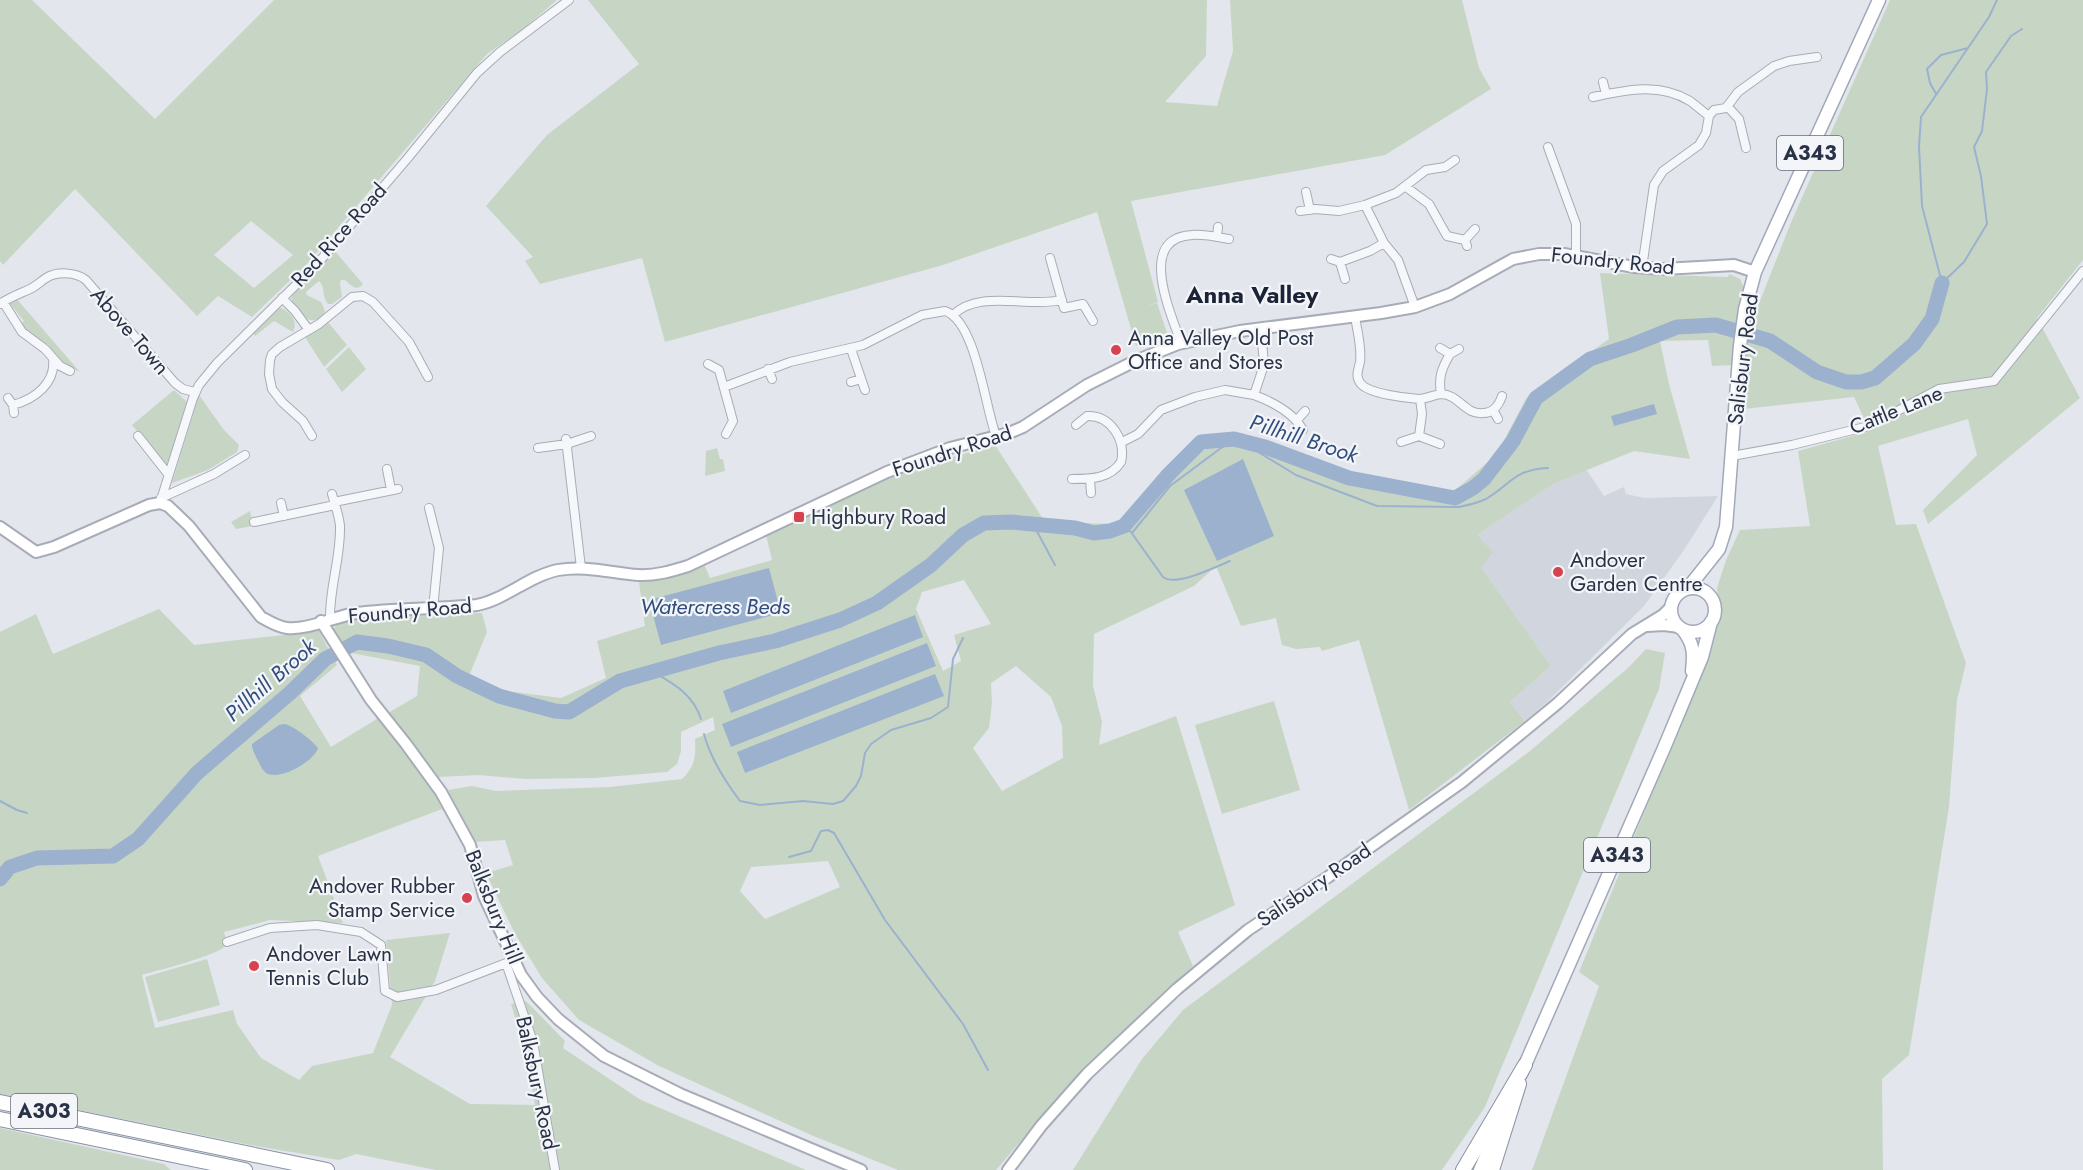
<svg xmlns="http://www.w3.org/2000/svg" width="2083" height="1170" font-family="Jost,sans-serif">
<style>
.built{fill:#d1d5de}
.green{fill:#c7d6c4;fill-rule:evenodd}
.water{fill:#9cb1ce}
.lines{fill:none;stroke-linecap:round;stroke-linejoin:round}
.stream{stroke:#9cb1ce;stroke-width:2}
.river{stroke:#9cb1ce;stroke-width:15}
.street-casing{stroke:#a7acb7;stroke-width:10}
.secondary-casing{stroke:#a7acb7;stroke-width:14}
.primary-casing{stroke:#a1a9b9;stroke-width:15}
.highway-casing{stroke:#8992a4;stroke-width:16}
.street{stroke:#f6f7fa;stroke-width:8}
.secondary{stroke:#fff;stroke-width:10}
.primary{stroke:#fff;stroke-width:12}
.highway{stroke:#fff;stroke-width:14}
.poi-dot{fill:#d7424e;stroke:#f3f5f9;stroke-width:2}
.labels{text-anchor:middle;dominant-baseline:central;stroke-width:4.5;stroke-linejoin:round;paint-order:stroke}
.shield{fill:#f3f5f9;stroke:#666c7c;stroke-width:1.5}
.shield-label{font-size:20px;font-weight:bold;fill:#293246}
.street-label{font-size:21px;fill:#293246;stroke:#f3f5f9}
.poi-label{font-size:21px;fill:#293246;stroke:#f3f5f9;text-anchor:start}
.water-label{font-size:22px;font-style:italic;fill:#304d7d;stroke:#f3f5f9}
.quarter-label{font-size:24px;font-weight:bold;fill:#1b2337;stroke:#f3f5f9}
</style>
<rect width="100%" height="100%" fill="#e3e6ec"/>
<!-- built -->
<path class="built" d="M 1586,469 L 1604,496 L 1624,487 L 1626,494 L 1644,498 L 1718,496 L 1684,550 L 1644,606 L 1550,699 L 1525,721 L 1510,702 L 1551,666 L 1481,567 L 1477,535 L 1555,483 Z"/>
<!-- green -->
<path class="green" d="M 0,0 L 32,0 L 155,119 L 274,0 L 557,0 L 523,29 L 487,54 L 307,264 L 252,317 L 218,296 L 197,316 L 75,189 L 3,265 L 0,261 ZM 251,221 L 293,255 L 254,288 L 214,255 Z
M 588,0 L 1207,0 L 1206,56 L 1165,102 L 1217,106 L 1233,51 L 1230,0 L 1462,0 L 1479,68 L 1491,89 L 1385,155 L 1131,201 L 1158,302 L 1145,307 L 1157,303 L 1167,333 L 1136,346 L 1097,212 L 943,265 L 665,342 L 642,258 L 540,284 L 525,261 L 533,257 L 486,206 L 547,135 L 639,64 Z
M 1890,0 L 2083,0 L 2083,260 L 2037,318 L 2080,398 L 1928,524 L 1923,510 L 1977,455 L 1968,419 L 1878,446 L 1896,525 L 1916,524 L 1966,663 L 1957,700 L 1949,807 L 1909,1055 L 1882,1079 L 1883,1170 L 1532,1170 L 1599,986 L 1579,972 L 1708,656 L 1720,619 L 1717,588 L 1726,560 L 1740,530 L 1810,526 L 1798,451 L 1870,431 L 1854,397 L 1744,409 L 1744,361 L 1754,316 L 1792,220 Z
M 334,250 L 363,284 C 356,292 351,285 345,280 L 341,280 L 340,284 L 342,297 L 332,304 L 328,304 C 321,296 326,288 319,281 L 306,292 L 307,295 L 321,302 L 325,311 C 322,319 315,322 307,319 L 292,302 L 291,293 L 319,269 Z
M 1600,273 L 1728,277 L 1729,274 L 1740,279 L 1745,290 L 1741,301 L 1734,365 L 1712,366 L 1708,340 L 1660,341 L 1669,384 L 1690,459 L 1634,451 L 1555,483 L 1477,535 L 1493,552 L 1481,567 L 1551,666 L 1510,702 L 1525,721 L 1409,810 L 1359,640 L 1322,651 L 1320,647 L 1296,649 L 1282,645 L 1276,618 L 1241,626 L 1216,566 L 1194,586 L 1094,634 L 1093,686 L 1102,722 L 1099,745 L 1176,716 L 1235,905 L 1178,932 L 1193,966 L 1080,1072 L 996,1170 L 898,1170 L 811,1135 L 659,1066 L 579,1020 L 542,978 L 514,932 L 486,873 L 513,865 L 505,840 L 475,842 L 448,790 L 472,786 L 496,791 L 610,787 L 682,779 C 695,767 696,756 695,739 L 715,730 L 713,717 L 681,732 L 681,751 L 677,764 L 667,772 L 594,778 L 525,779 L 479,775 L 438,777 L 388,713 L 417,696 L 420,666 L 346,652 L 332,631 L 337,624 L 358,618 L 482,613 L 487,632 L 469,676 L 499,690 L 561,698 L 606,678 L 597,641 L 645,626 L 639,582 L 679,576 L 704,564 L 710,578 L 772,560 L 766,535 L 898,473 L 995,445 L 1045,522 L 1118,524 L 1199,441 L 1234,439 L 1347,472 L 1454,491 L 1496,455 L 1527,397 L 1609,339 ZM 964,580 L 991,624 L 954,635 L 961,661 L 943,671 L 916,609 L 922,592 ZM 1016,666 L 1051,697 L 1062,726 L 1063,758 L 1002,791 L 973,748 L 989,728 L 992,703 L 991,683 ZM 828,861 L 840,887 L 765,919 L 740,891 L 751,867 Z
M 15,297 L 80,372 L 59,362 L 48,344 L 46,345 L 24,332 L 19,325 L 24,321 L 8,301 Z
M 281,308 C 291,312 298,321 293,332 L 274,321 L 255,336 L 251,331 L 275,309 Z
M 327,321 L 347,345 L 324,367 L 305,337 Z
M 349,347 L 366,369 L 342,392 L 326,369 Z
M 174,390 L 188,403 L 167,469 L 132,425 Z
M 199,395 L 224,430 L 239,445 L 237,452 L 208,470 L 172,483 Z
M 717,448 L 720,459 L 723,459 L 725,471 L 705,476 L 706,451 Z
M 250,511 L 253,526 L 236,529 L 231,522 Z
M 159,609 L 194,645 L 319,631 L 337,665 L 300,696 L 331,747 L 380,717 L 435,794 L 442,809 L 318,856 L 343,923 L 270,920 L 224,932 C 225,936 228,942 225,946 C 219,955 156,971 142,975 L 155,1028 L 233,1010 L 237,1024 L 261,1058 L 299,1080 L 312,1066 L 373,1053 L 392,1005 L 386,940 L 450,933 L 435,981 L 390,1057 L 470,1104 L 535,1105 L 527,1059 L 511,1004 L 526,1001 L 565,1041 L 563,1048 L 641,1100 L 806,1170 L 436,1170 L 356,1154 L 339,1160 L 250,1145 L 0,1094 L 0,632 L 36,614 L 53,654 Z
M 1646,649 L 1665,653 L 1659,689 L 1485,1107 L 1442,1170 L 1073,1170 L 1142,1059 L 1183,1010 L 1530,751 L 1629,667 Z
M 1274,701 L 1300,790 L 1222,814 L 1195,725 Z
M 207,959 L 220,1005 L 158,1022 L 145,977 Z
M 0,1128 L 164,1164 L 171,1170 L 0,1170 Z"/>
<!-- water -->
<path class="water" d="M 1654,404 L 1657,414 L 1614,426 L 1611,416 Z
M 1243,459 L 1274,536 L 1217,561 L 1184,490 Z
M 769,568 L 781,613 L 661,645 L 649,600 Z
M 915,615 L 923,637 L 731,713 L 723,691 Z
M 927,643 L 936,666 L 731,747 L 722,724 Z
M 935,674 L 944,696 L 745,773 L 737,752 Z
M 284,724 C 293,725 313,741 318,748 C 314,762 279,781 266,773 C 261,769 259,762 256,757 C 254,752 252,750 252,744 L 279,725 Z"/>
<g class="lines">
<!-- stream -->
<path class="stream" d="M 1936,94 L 1930,83 L 1927,69 L 1941,55 L 1968,48
M 1942,283 L 1922,206 L 1919,146 L 1921,117 L 1989,17 L 1997,0
M 1942,283 L 1964,262 L 1987,224 L 1981,176 L 1974,147 L 1982,131 L 1987,89 L 1986,72 L 2011,36 L 2022,29
M 1033,524 L 1055,565
M 1124,526 L 1131,532 L 1163,577 C 1176,587 1215,567 1230,561
M 1132,533 L 1170,486 L 1225,445 L 1233,443 L 1245,444 L 1296,475 L 1377,506 L 1459,507 C 1468,505 1478,503 1486,499 C 1513,483 1513,470 1548,468
M 652,671 C 674,684 693,694 701,719
M 704,734 C 710,757 725,781 740,801 L 760,805 L 803,801 L 833,804 L 843,801 L 856,786 L 861,776 L 865,753 L 871,744 L 891,730 L 931,718 L 948,707 L 953,659 L 963,638
M 0,801 L 17,810 L 27,813
M 789,857 L 811,851 L 821,831 L 828,830 L 834,833 L 885,920 L 963,1024 L 988,1070"/>
<!-- river -->
<path class="river" d="M 0,879 L 10,867 L 37,858 L 113,856 L 138,839 L 197,773 L 290,693 L 325,659 L 357,642 L 388,646 L 426,655 L 457,676 L 499,696 L 555,711 L 569,712 L 620,681 L 719,653 L 775,641 L 840,620 L 877,603 L 931,565 L 963,535 L 984,523 L 1011,522 L 1075,528 L 1094,533 L 1110,531 L 1124,526 L 1169,474 L 1201,442 L 1234,439 L 1265,447 L 1349,478 L 1455,498 L 1473,488 L 1484,479 L 1513,441 L 1536,398 L 1590,359 L 1632,345 L 1677,327 L 1716,325 L 1770,341 L 1817,372 L 1846,382 L 1861,382 L 1875,378 L 1914,344 L 1932,319 L 1942,283"/>
<defs>
<path id="street" d="M 1603,82 L 1606,94
M 1593,97 C 1626,90 1659,82 1690,101 C 1697,106 1703,112 1709,116
M 1727,106 L 1739,119 L 1746,148
M 1709,116 L 1714,110 L 1726,108 L 1738,92 L 1774,66 L 1789,61 L 1817,57
M 1548,147 L 1576,224 L 1576,256
M 1406,187 L 1429,204 L 1447,236 L 1465,240
M 1306,192 L 1310,210
M 1365,205 L 1384,243 L 1398,260 L 1415,307
M 1300,211 L 1315,209 L 1339,211 L 1365,205 L 1396,193 L 1426,170 L 1445,167 L 1455,160
M 1217,237 L 1218,227
M 1467,246 L 1465,240 L 1475,229
M 1050,258 L 1064,308 L 1083,304 L 1093,321
M 1331,259 L 1340,262
M 1642,268 L 1654,185 L 1663,171 L 1699,145 L 1706,133 L 1709,116
M 1345,279 L 1340,262 L 1370,251 L 1384,243
M 282,298 L 295,311 L 309,330
M 3,302 L 22,332 L 45,349 L 60,366 L 70,371
M 0,304 C 10,297 19,294 30,289 C 36,286 40,282 46,278 C 57,271 76,272 86,280 L 175,383 L 183,389 L 195,392
M 953,315 C 979,289 1028,308 1062,300
M 1355,316 C 1357,331 1362,347 1360,362 C 1358,371 1355,377 1361,384 C 1370,394 1406,398 1419,399 C 1427,399 1435,394 1442,394 C 1459,395 1465,415 1483,413 C 1493,413 1499,405 1502,396
M 1181,343 C 1171,313 1136,238 1192,235 C 1204,234 1218,237 1229,239
M 1440,348 L 1450,354 L 1459,349
M 851,349 L 865,390
M 708,364 L 719,370 L 733,421 L 726,434
M 768,369 L 772,379
M 851,382 L 861,379
M 724,387 L 790,362 L 863,345 L 922,315 L 945,311 C 976,321 985,407 996,436
M 1441,394 C 1438,377 1442,368 1450,354
M 1254,395 C 1273,402 1293,412 1303,430
M 8,398 L 13,405 L 14,413
M 13,405 C 35,399 56,383 53,359
M 1493,410 L 1498,419
M 1297,420 L 1305,411
M 138,436 L 168,474
M 312,436 L 303,421 L 282,402 L 272,389 L 269,374 L 270,360 L 272,354 L 280,347 L 319,324 L 352,297 L 363,296 L 373,302 L 409,342 L 428,377
M 1419,436 L 1422,414 L 1420,399
M 566,439 L 581,568
M 1122,442 L 1138,434 L 1161,410 L 1195,397 L 1225,390 L 1254,395 L 1264,365 L 1261,328
M 1401,442 L 1419,436 L 1440,444
M 538,448 L 567,444 L 591,436
M 1732,456 L 1792,445 L 1869,426 L 1939,389 L 1994,381 L 2083,271
M 387,469 L 391,490
M 1072,479 C 1090,479 1110,479 1121,462 C 1126,440 1111,415 1087,416 L 1076,425
M 1090,479 L 1091,493
M 161,498 L 214,474 L 245,455
M 334,502 L 398,489
M 160,503 L 193,398 L 199,385 L 217,363 L 318,263 L 407,159 L 477,73 L 500,52 L 569,0
M 281,503 L 284,516
M 429,508 L 439,548 L 433,609
M 254,522 L 335,505
M 330,620 C 329,588 341,558 340,526 C 339,515 335,505 332,494
M 227,942 L 270,928 L 317,925 L 361,932 L 381,945 L 385,991 L 397,997 L 436,990 L 514,960
M 506,963 L 533,1042 L 555,1170"/>
<path id="secondary" d="M 0,527 L 36,552 L 54,547 L 149,505 L 160,503 L 168,506 L 189,526 L 261,617 C 270,622 278,627 287,628 C 309,630 333,617 356,613 C 396,608 437,609 477,605 C 506,599 529,576 558,570 C 585,565 611,573 638,575 C 655,576 672,571 688,566 L 887,472 L 950,448 L 1009,433 L 1023,427 L 1087,385 L 1135,361 L 1178,344 L 1240,331 L 1381,313 L 1415,307 L 1450,294 L 1513,259 L 1539,254 L 1564,254 L 1634,267 L 1664,269 L 1734,265 L 1755,272
M 321,621 L 371,700 L 406,744 L 441,792 L 470,845 L 484,896 L 514,960 L 521,975 L 537,997 L 558,1019 L 604,1056 L 680,1094 L 861,1170
M 1647,626 L 1664,625 L 1679,627
M 1008,1170 L 1041,1126 L 1087,1074 L 1177,989 L 1248,930 L 1328,877 L 1462,782 L 1558,703 L 1632,634 L 1663,615 L 1671,607"/>
<path id="primary" d="M1671 610a22 22 0 1 1 44 0a22 22 0 1 1-44 0Z
M 1688,588 L 1719,549 L 1726,527 L 1740,345 L 1745,309 L 1755,272 L 1879,0
M 1683,630 C 1694,644 1694,654 1692,671
M 1521,1074 L 1664,748 L 1702,657 L 1711,622
M 1480,1170 L 1506,1109"/>
<path id="highway" d="M 0,1102 L 327,1170
M 0,1119 L 245,1170
M 1463,1170 L 1525,1065
M 1492,1170 L 1519,1084"/>
</defs>
<!-- street casing -->
<use href="#street" class="street-casing"/>
<!-- secondary casing -->
<use href="#secondary" class="secondary-casing"/>
<!-- primary casing -->
<use href="#primary" class="primary-casing"/>
<!-- highway casing -->
<use href="#highway" class="highway-casing"/>
<!-- street -->
<use href="#street" class="street"/>
<!-- secondary -->
<use href="#secondary" class="secondary"/>
<!-- primary -->
<use href="#primary" class="primary"/>
<!-- highway -->
<use href="#highway" class="highway"/>
</g>
<!-- markers -->
<g class="poi-dot">
<circle cx="1116" cy="350" r="6"/>
<rect x="793" y="511" width="12" height="12" rx="3"/>
<circle cx="1558" cy="572" r="6"/>
<circle cx="467" cy="898" r="6"/>
<circle cx="254" cy="966" r="6"/>
</g>
<g class="labels">
<!-- shield labels -->
<g class="shield">
<rect x="1777" y="136" width="66" height="34" rx="4.5"/>
<rect x="1584" y="838" width="66" height="34" rx="4.5"/>
<rect x="11" y="1094" width="66" height="34" rx="4.5"/>
</g>
<g class="shield-label">
<text x="1810" y="153">A343</text>
<text x="1617" y="855">A343</text>
<text x="44" y="1111">A303</text>
</g>
<!-- street labels -->
<g class="street-label">
<text transform="translate(339 235) rotate(-48)">Red Rice Road</text>
<text transform="translate(1613 261) rotate(6)">Foundry Road</text>
<text transform="translate(130 331) rotate(49)">Above Town</text>
<text transform="translate(1743 359) rotate(-83)">Salisbury Road</text>
<text transform="translate(1896 410) rotate(-22)">Cattle Lane</text>
<text transform="translate(952 451) rotate(-18)">Foundry Road</text>
<text transform="translate(410 611) rotate(-5)">Foundry Road</text>
<text transform="translate(1314 885) rotate(-34)">Salisbury Road</text>
<text transform="translate(494 907) rotate(68)">Balksbury Hill</text>
<text transform="translate(537 1083) rotate(78)">Balksbury Road</text>
</g>
<!-- poi labels -->
<g class="poi-label">
<text x="1128" y="338">Anna Valley Old Post<tspan x="1128" dy="24">Office and Stores</tspan></text>
<text x="811" y="517">Highbury Road</text>
<text x="1570" y="560">Andover<tspan x="1570" dy="24">Garden Centre</tspan></text>
<text x="455" y="886" text-anchor="end">Andover Rubber<tspan x="455" dy="24">Stamp Service</tspan></text>
<text x="266" y="954">Andover Lawn<tspan x="266" dy="24">Tennis Club</tspan></text>
</g>
<!-- water labels -->
<g class="water-label">
<text transform="translate(1304 438) rotate(18)">Pillhill Brook</text>
<text x="715" y="606">Watercress Beds</text>
<text transform="translate(270 680) rotate(-41)">Pillhill Brook</text>
</g>
<!-- quarter labels -->
<g class="quarter-label">
<text x="1252" y="294">Anna Valley</text>
</g>
</g>
</svg>
